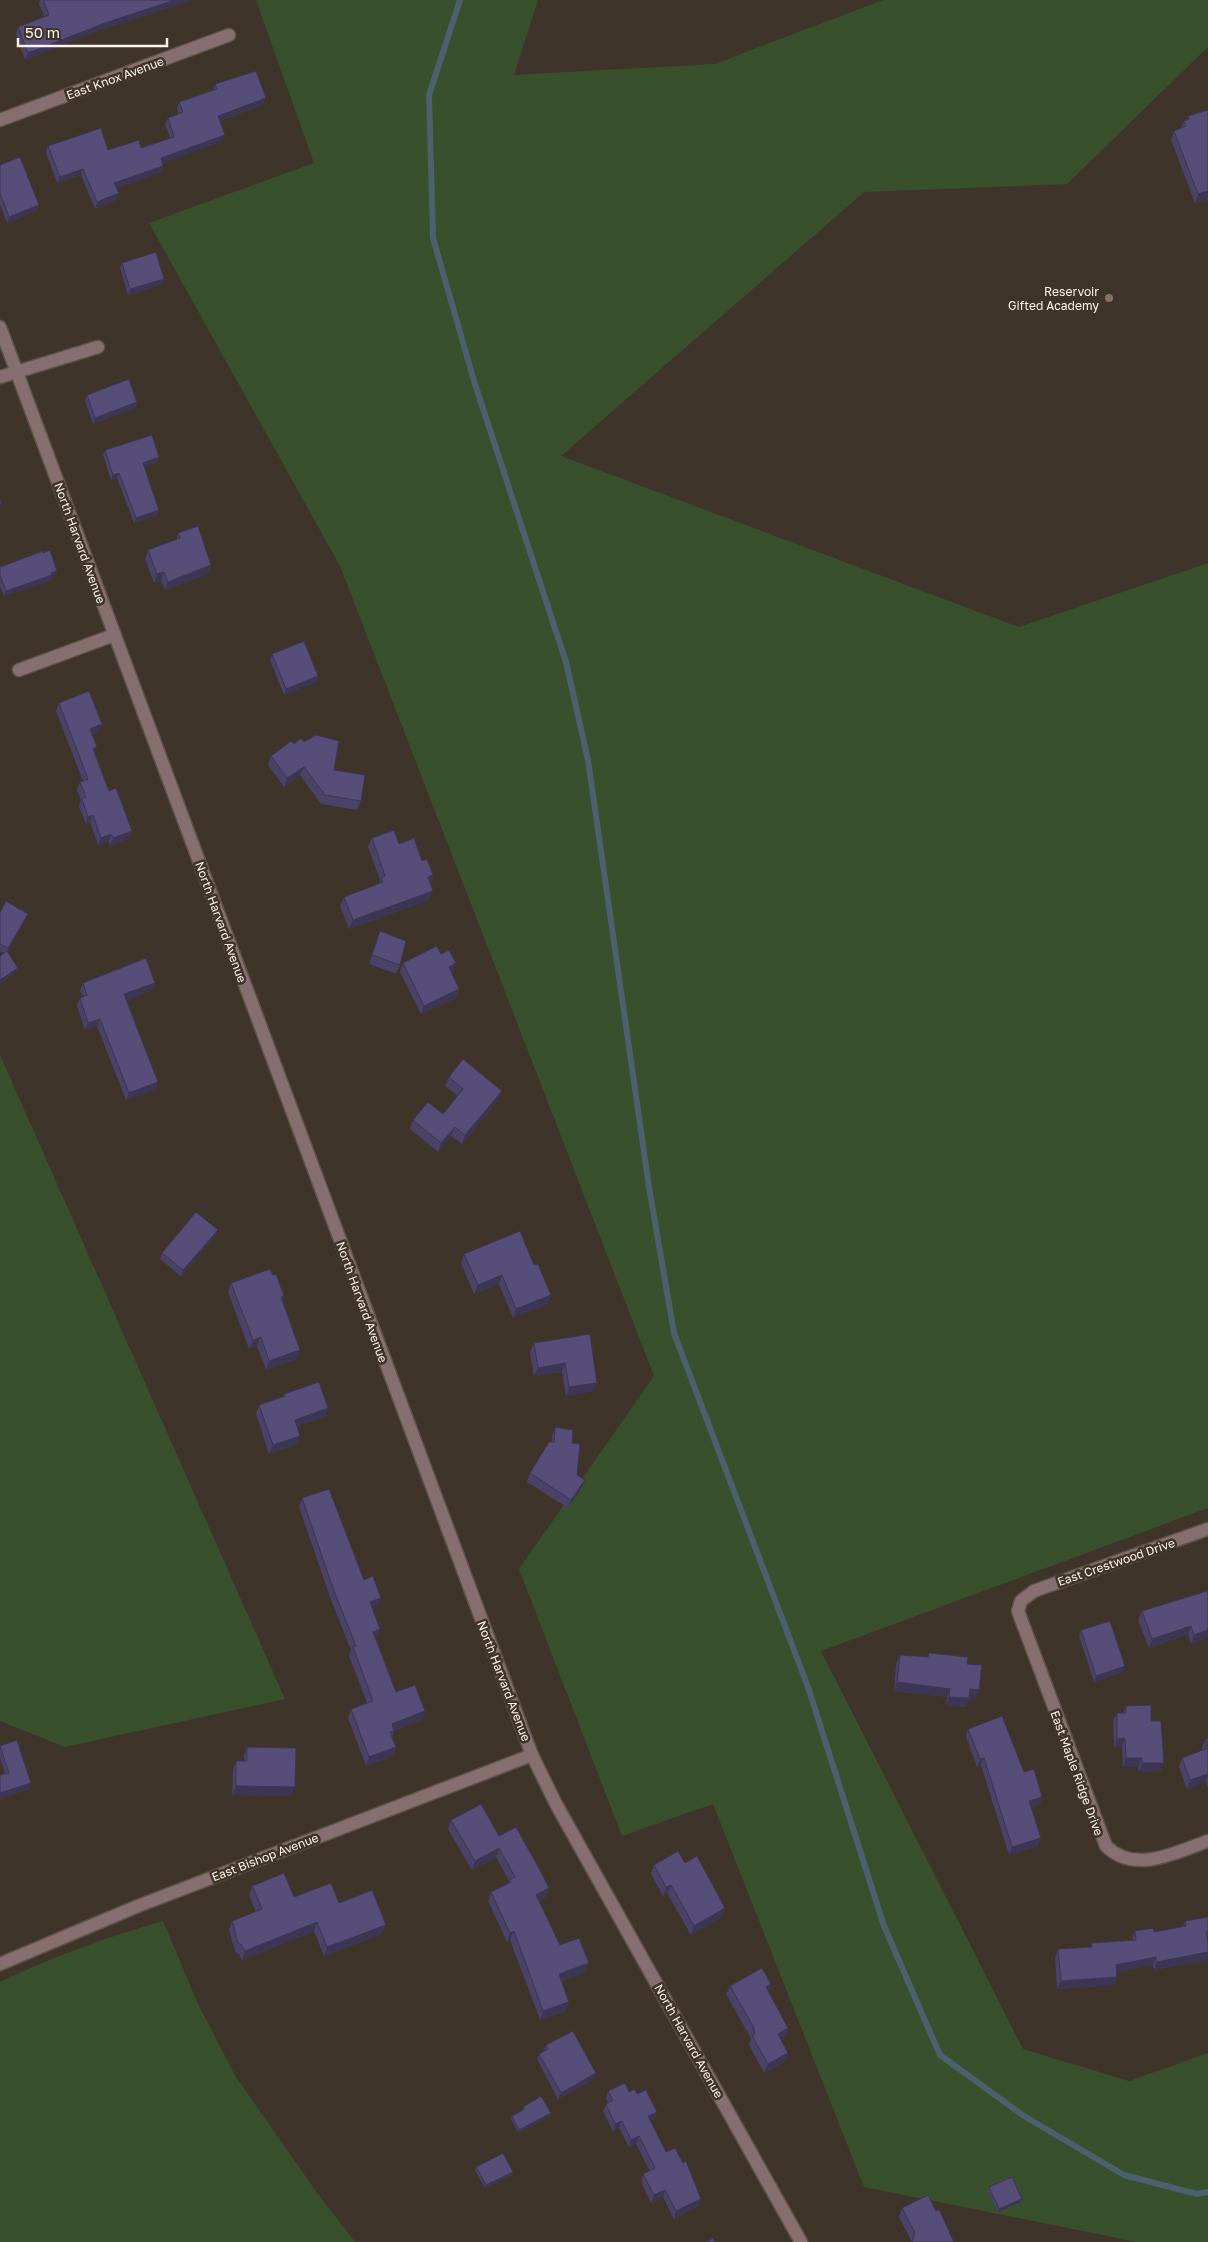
<svg xmlns="http://www.w3.org/2000/svg" width="1208" height="2242" font-family="'Golos Text',sans-serif">
<style>
.green{fill:#39502d}
.lines{fill:none;stroke-linecap:round;stroke-linejoin:round}
.stream{stroke:#4b616d;stroke-width:6}
.minor-casing{stroke:#5d5348;stroke-width:15}
.minor{stroke:#876e71;stroke-width:12}
.wall{fill:#4a4267}
.shaded-wall{fill:#3c3654}
.building{fill:#564d78;stroke:#3c3654}
.education-dot{fill:#8d6e63;stroke:#3f3429;stroke-width:2}
.labels{text-anchor:middle;dominant-baseline:central;stroke-width:5;stroke-linejoin:round;paint-order:stroke}
.street-label{font-size:12px;fill:#fbf4ec;stroke:#3f3429}
.poi-label{font-size:12px;fill:#fbf4ec;stroke:#3f3429;text-anchor:end}
</style>
<rect width="100%" height="100%" fill="#3f3429"/>
<!-- green -->
<path class="green" d="M 256,0 L 538,0 L 514,75 L 715,64 L 883,0 L 1208,0 L 1208,47 L 1067,184 L 864,192 L 561,456 L 1019,627 L 1208,563 L 1208,1508 L 821,1651 L 1023,2049 L 1129,2081 L 1208,2053 L 1208,2242 L 1137,2242 L 864,2187 L 713,1804 L 622,1836 L 519,1569 L 654,1376 L 340,566 L 149,223 L 314,163 Z
M 0,1055 L 285,1699 L 65,1747 L 0,1721 Z
M 163,1921 L 198,2004 L 236,2077 L 318,2194 L 355,2242 L 0,2242 L 0,1982 C 55,1956 104,1938 163,1921 Z"/>
<g class="lines">
<!-- stream -->
<path class="stream" d="M 460,0 L 429,95 L 433,238 L 474,381 L 566,662 L 588,760 L 649,1187 L 674,1333 L 808,1687 L 884,1926 L 940,2055 L 1024,2116 L 1124,2175 L 1197,2194 L 1208,2192"/>
<defs>
<path id="minor" d="M 0,120 L 229,35
M 0,327 L 532,1755 L 556,1804 L 801,2242
M 0,377 L 98,347
M 19,670 L 114,635
M 1208,1529 L 1034,1591 L 1021,1601 L 1018,1611 L 1106,1846 C 1135,1875 1176,1852 1208,1841
M 0,1964 L 138,1906 L 532,1755"/>
</defs>
<!-- minor casing -->
<use href="#minor" class="minor-casing"/>
<!-- minor -->
<use href="#minor" class="minor"/>
</g>
<!-- wall -->
<path class="wall" d="M 40,0 L 193,0 L 102,29 L 25,60 L 16,34 L 18,27 L 45,17 L 39,4 Z
M 215,84 L 263,105 L 220,121 L 222,141 L 163,163 L 161,172 L 116,188 L 116,200 L 95,209 L 81,175 L 57,183 L 46,152 L 48,146 L 108,150 L 141,148 L 170,138 L 165,124 L 168,118 L 179,114 L 177,109 L 179,102 L 213,90 Z
M 1208,110 L 1208,202 L 1207,199 L 1195,203 L 1171,140 L 1174,131 L 1181,128 L 1184,121 L 1187,119 L 1188,116 Z
M 0,165 L 37,211 L 7,223 L 0,205 Z
M 122,263 L 164,279 L 162,285 L 128,295 L 120,268 Z
M 87,395 L 137,402 L 135,408 L 93,424 L 85,401 Z
M 105,450 L 159,457 L 157,462 L 144,467 L 159,510 L 158,515 L 134,523 L 117,478 L 111,480 L 103,455 Z
M 178,533 L 211,565 L 208,574 L 165,590 L 161,581 L 154,583 L 145,559 L 148,550 L 176,540 Z
M 43,553 L 57,571 L 55,576 L 51,578 L 50,581 L 4,596 L 0,586 L 0,567 Z
M 272,654 L 318,676 L 316,682 L 284,695 L 270,660 Z
M 59,703 L 99,732 L 92,735 L 95,753 L 109,791 L 132,831 L 130,838 L 110,846 L 109,841 L 98,845 L 90,822 L 86,824 L 79,806 L 81,800 L 77,789 L 80,782 L 83,781 L 56,711 Z
M 304,742 L 334,770 L 361,801 L 357,810 L 321,804 L 300,775 L 284,787 L 268,765 L 271,756 L 294,744 Z
M 372,838 L 399,844 L 422,861 L 433,875 L 430,884 L 429,900 L 349,929 L 340,906 L 344,897 L 379,884 L 380,880 L 368,847 Z
M 0,912 L 25,920 L 7,952 L 17,971 L 0,983 L 0,956 L 4,953 L 0,951 Z
M 380,931 L 400,965 L 396,974 L 369,964 Z
M 441,954 L 453,972 L 451,973 L 459,989 L 456,998 L 421,1014 L 400,972 L 403,963 Z
M 83,983 L 155,983 L 152,990 L 127,1000 L 155,1090 L 126,1100 L 97,1026 L 85,1030 L 77,1006 L 80,998 L 83,997 L 80,990 Z
M 449,1077 L 498,1100 L 462,1144 L 451,1136 L 438,1152 L 410,1129 L 413,1120 L 443,1114 L 458,1096 L 445,1086 Z
M 215,1236 L 181,1276 L 160,1259 L 162,1253 Z
M 464,1254 L 534,1265 L 547,1304 L 513,1318 L 499,1284 L 474,1294 L 461,1263 Z
M 273,1275 L 284,1296 L 282,1300 L 297,1359 L 266,1370 L 257,1346 L 249,1349 L 228,1292 L 231,1283 Z
M 590,1334 L 594,1391 L 566,1396 L 562,1372 L 534,1376 L 530,1352 L 534,1343 Z
M 284,1394 L 328,1408 L 325,1417 L 297,1426 L 300,1436 L 297,1444 L 269,1454 L 256,1414 L 259,1405 L 283,1397 Z
M 555,1427 L 577,1475 L 585,1480 L 581,1489 L 568,1508 L 527,1482 L 530,1473 L 552,1442 L 552,1436 Z
M 302,1498 L 364,1580 L 378,1606 L 373,1608 L 377,1638 L 376,1638 L 396,1692 L 425,1711 L 422,1720 L 394,1731 L 392,1737 L 396,1747 L 393,1756 L 366,1766 L 348,1718 L 351,1709 L 367,1703 L 349,1656 L 351,1650 L 331,1600 L 299,1507 Z
M 1207,1591 L 1208,1638 L 1191,1644 L 1188,1634 L 1149,1648 L 1138,1620 L 1142,1611 Z
M 1081,1630 L 1123,1672 L 1094,1682 L 1079,1636 Z
M 929,1653 L 967,1664 L 976,1699 L 969,1699 L 966,1707 L 946,1705 L 947,1697 L 894,1691 L 896,1664 L 900,1655 L 927,1657 Z
M 1126,1706 L 1151,1721 L 1161,1771 L 1139,1772 L 1138,1767 L 1123,1767 L 1122,1747 L 1114,1747 L 1113,1721 L 1117,1713 L 1123,1713 Z
M 968,1729 L 1024,1772 L 1042,1797 L 1040,1804 L 1031,1807 L 1038,1846 L 1009,1855 L 981,1765 L 977,1767 L 966,1736 Z
M 1208,1738 L 1208,1788 L 1206,1782 L 1187,1789 L 1179,1767 L 1182,1758 L 1203,1750 L 1202,1748 L 1205,1739 Z
M 0,1746 L 31,1783 L 29,1789 L 0,1799 L 0,1775 L 5,1774 L 0,1758 Z
M 247,1747 L 292,1796 L 232,1795 L 233,1770 L 236,1761 L 244,1761 L 244,1756 Z
M 451,1820 L 499,1836 L 549,1888 L 546,1897 L 539,1901 L 560,1945 L 585,1972 L 562,1981 L 566,2011 L 540,2020 L 510,1940 L 507,1942 L 488,1901 L 491,1892 L 508,1884 L 509,1881 L 496,1857 L 472,1870 L 448,1829 Z
M 685,1863 L 722,1917 L 691,1935 L 667,1893 L 663,1896 L 651,1874 L 654,1865 Z
M 252,1886 L 294,1897 L 339,1903 L 382,1934 L 324,1956 L 314,1931 L 242,1960 L 239,1954 L 235,1952 L 229,1930 L 232,1921 L 256,1912 L 249,1895 Z
M 1208,1917 L 1207,1960 L 1154,1970 L 1153,1965 L 1116,1972 L 1117,1977 L 1114,1985 L 1057,1989 L 1055,1957 L 1058,1949 L 1091,1947 L 1092,1943 L 1132,1940 L 1135,1931 L 1154,1932 L 1183,1926 L 1185,1921 Z
M 771,1984 L 768,1991 L 785,2037 L 781,2040 L 785,2062 L 764,2073 L 749,2045 L 751,2039 L 749,2035 L 726,1994 L 730,1986 Z
M 546,2045 L 594,2079 L 558,2099 L 537,2059 L 539,2054 L 544,2051 Z
M 608,2091 L 629,2092 L 637,2094 L 657,2112 L 654,2119 L 650,2121 L 666,2152 L 701,2199 L 698,2206 L 674,2219 L 663,2197 L 651,2203 L 641,2182 L 643,2174 L 650,2171 L 636,2144 L 629,2147 L 619,2128 L 613,2132 L 603,2111 L 606,2104 L 608,2103 L 606,2098 Z
M 523,2107 L 550,2116 L 518,2133 L 511,2118 L 512,2116 L 522,2110 Z
M 476,2167 L 513,2172 L 512,2175 L 485,2188 L 475,2170 Z
M 989,2187 L 1022,2199 L 1021,2202 L 998,2212 L 988,2190 Z
M 928,2195 L 912,2242 L 899,2217 L 902,2208 Z"/>
<!-- shaded-wall -->
<path class="shaded-wall" d="M 175,0 L 193,0 L 102,29 L 25,60 L 28,53 L 105,23 Z
M 266,98 L 263,105 L 216,122 L 218,116 Z
M 225,135 L 222,141 L 158,165 L 161,158 Z
M 163,166 L 161,172 L 112,190 L 114,183 Z
M 83,169 L 81,175 L 57,183 L 60,177 Z
M 1208,191 L 1208,195 L 1207,199 L 1195,203 L 1198,194 Z
M 119,193 L 116,200 L 95,209 L 97,202 Z
M 39,205 L 37,211 L 7,223 L 9,217 Z
M 164,279 L 162,285 L 128,295 L 130,289 Z
M 137,402 L 135,408 L 93,424 L 95,418 Z
M 159,457 L 157,462 L 141,468 L 143,463 Z
M 119,473 L 117,478 L 111,480 L 113,475 Z
M 159,510 L 158,515 L 134,523 L 136,518 Z
M 211,565 L 208,574 L 165,590 L 168,582 Z
M 57,571 L 55,576 L 51,578 L 50,581 L 4,596 L 6,591 Z
M 164,572 L 161,581 L 154,583 L 157,574 Z
M 318,676 L 316,682 L 284,695 L 286,689 Z
M 102,724 L 99,732 L 87,737 L 90,729 Z
M 304,767 L 300,775 L 284,787 L 287,778 Z
M 93,815 L 90,822 L 86,824 L 88,817 Z
M 132,831 L 130,838 L 110,846 L 113,838 Z
M 111,834 L 109,841 L 98,845 L 101,838 Z
M 433,875 L 430,884 L 428,877 Z
M 433,891 L 429,900 L 349,929 L 353,920 Z
M 28,914 L 25,920 L 6,954 L 8,948 Z
M 456,963 L 453,972 L 445,976 L 449,967 Z
M 18,968 L 17,971 L 0,983 L 0,980 Z
M 155,983 L 152,990 L 122,1002 L 124,994 Z
M 459,989 L 456,998 L 421,1014 L 424,1006 Z
M 100,1019 L 97,1026 L 85,1030 L 88,1023 Z
M 158,1082 L 155,1090 L 126,1100 L 129,1093 Z
M 502,1091 L 498,1100 L 462,1144 L 465,1135 Z
M 455,1127 L 451,1136 L 438,1152 L 441,1143 Z
M 218,1230 L 215,1236 L 181,1276 L 183,1270 Z
M 502,1275 L 499,1284 L 474,1294 L 478,1285 Z
M 551,1295 L 547,1304 L 513,1318 L 516,1309 Z
M 261,1337 L 257,1346 L 249,1349 L 253,1340 Z
M 300,1350 L 297,1359 L 266,1370 L 269,1361 Z
M 565,1363 L 562,1372 L 534,1376 L 538,1368 Z
M 597,1383 L 594,1391 L 566,1396 L 569,1387 Z
M 328,1408 L 325,1417 L 292,1428 L 295,1420 Z
M 300,1436 L 297,1444 L 269,1454 L 273,1445 Z
M 585,1480 L 581,1489 L 568,1508 L 571,1500 Z
M 381,1598 L 378,1606 L 367,1611 L 370,1602 Z
M 1191,1626 L 1188,1634 L 1149,1648 L 1152,1639 Z
M 380,1629 L 377,1638 L 370,1641 L 373,1632 Z
M 1208,1630 L 1208,1638 L 1191,1644 L 1194,1635 Z
M 1125,1666 L 1123,1672 L 1094,1682 L 1096,1676 Z
M 897,1682 L 950,1689 L 947,1697 L 894,1691 Z
M 970,1689 L 979,1690 L 976,1699 L 969,1699 L 966,1707 L 946,1705 L 949,1697 Z
M 425,1711 L 422,1720 L 388,1733 L 392,1724 Z
M 1125,1738 L 1122,1747 L 1114,1747 L 1117,1739 Z
M 396,1747 L 393,1756 L 366,1766 L 369,1757 Z
M 984,1758 L 981,1765 L 977,1767 L 980,1759 Z
M 1126,1758 L 1142,1758 L 1138,1767 L 1123,1767 Z
M 1142,1763 L 1164,1763 L 1161,1771 L 1139,1772 Z
M 1208,1774 L 1206,1782 L 1187,1789 L 1190,1780 Z
M 31,1783 L 29,1789 L 0,1799 L 0,1793 Z
M 236,1786 L 295,1787 L 292,1796 L 232,1795 Z
M 1042,1797 L 1040,1804 L 1026,1809 L 1029,1801 Z
M 1041,1838 L 1038,1846 L 1009,1855 L 1012,1847 Z
M 499,1848 L 496,1857 L 472,1870 L 475,1861 Z
M 671,1885 L 667,1893 L 663,1896 L 666,1887 Z
M 549,1888 L 546,1897 L 532,1904 L 536,1895 Z
M 725,1908 L 722,1917 L 691,1935 L 694,1926 Z
M 317,1922 L 314,1931 L 242,1960 L 245,1951 Z
M 386,1925 L 382,1934 L 324,1956 L 327,1947 Z
M 514,1931 L 510,1940 L 507,1942 L 510,1933 Z
M 1208,1952 L 1208,1957 L 1207,1960 L 1154,1970 L 1157,1962 Z
M 1156,1957 L 1153,1965 L 1113,1973 L 1116,1965 Z
M 589,1963 L 585,1972 L 556,1983 L 559,1974 Z
M 1117,1977 L 1114,1985 L 1057,1989 L 1061,1981 Z
M 771,1984 L 767,1993 L 766,1987 Z
M 569,2002 L 566,2011 L 540,2020 L 543,2011 Z
M 788,2028 L 785,2037 L 775,2043 L 778,2034 Z
M 788,2053 L 785,2062 L 764,2073 L 768,2064 Z
M 596,2073 L 594,2079 L 558,2099 L 561,2093 Z
M 657,2112 L 654,2119 L 645,2124 L 648,2116 Z
M 551,2113 L 550,2116 L 518,2133 L 519,2130 Z
M 622,2121 L 619,2128 L 613,2132 L 615,2124 Z
M 639,2136 L 636,2144 L 629,2147 L 631,2140 Z
M 513,2172 L 512,2175 L 485,2188 L 486,2185 Z
M 665,2190 L 663,2197 L 651,2203 L 654,2195 Z
M 701,2199 L 698,2206 L 674,2219 L 676,2211 Z
M 1022,2199 L 1021,2202 L 998,2212 L 999,2209 Z"/>
<!-- building -->
<path class="building" d="M 43,0 L 175,0 L 105,23 L 28,53 L 18,27 L 49,15 Z
M 256,71 L 266,98 L 218,116 L 225,135 L 161,158 L 163,166 L 114,183 L 119,193 L 97,202 L 83,169 L 60,177 L 48,146 L 101,128 L 108,150 L 139,140 L 141,148 L 174,137 L 168,118 L 183,112 L 179,102 L 217,89 L 215,84 Z
M 1208,110 L 1208,191 L 1198,194 L 1174,131 L 1186,126 L 1184,121 L 1189,119 L 1188,116 Z
M 20,157 L 39,205 L 9,217 L 0,193 L 0,165 Z
M 156,252 L 164,279 L 130,289 L 122,263 Z
M 129,379 L 137,402 L 95,418 L 87,395 Z
M 152,435 L 159,457 L 143,463 L 159,510 L 136,518 L 119,473 L 113,475 L 105,450 Z
M 0,498 L 2,504 L 0,505 Z
M 198,526 L 211,565 L 168,582 L 164,572 L 157,574 L 148,550 L 180,538 L 178,533 Z
M 50,550 L 57,571 L 51,573 L 52,575 L 6,591 L 0,575 L 0,567 L 43,551 L 43,553 Z
M 304,641 L 318,676 L 286,689 L 272,654 Z
M 89,691 L 102,724 L 90,729 L 97,747 L 93,749 L 109,791 L 116,788 L 132,831 L 113,838 L 111,834 L 101,838 L 93,815 L 88,817 L 82,799 L 86,797 L 80,782 L 88,779 L 59,703 Z
M 316,735 L 339,741 L 334,770 L 365,775 L 361,801 L 325,795 L 304,767 L 287,778 L 271,756 L 291,741 L 294,744 L 301,738 L 304,742 Z
M 394,830 L 399,844 L 414,838 L 422,861 L 427,859 L 433,875 L 428,877 L 433,891 L 353,920 L 344,897 L 383,882 L 381,878 L 385,876 L 372,838 Z
M 6,901 L 28,914 L 8,948 L 0,944 L 0,912 Z
M 380,931 L 406,941 L 400,965 L 372,955 Z
M 437,946 L 441,954 L 449,950 L 456,963 L 449,967 L 459,989 L 424,1006 L 403,963 Z
M 7,951 L 18,968 L 0,980 L 0,956 Z
M 146,958 L 155,983 L 124,994 L 158,1082 L 129,1093 L 100,1019 L 88,1023 L 80,998 L 87,995 L 83,983 Z
M 463,1059 L 502,1091 L 465,1135 L 455,1127 L 441,1143 L 413,1120 L 428,1102 L 443,1114 L 463,1089 L 449,1077 Z
M 196,1212 L 218,1230 L 183,1270 L 162,1253 Z
M 520,1231 L 534,1265 L 538,1264 L 551,1295 L 516,1309 L 502,1275 L 478,1285 L 464,1254 Z
M 270,1269 L 273,1275 L 276,1274 L 284,1296 L 281,1297 L 300,1350 L 269,1361 L 261,1337 L 253,1340 L 231,1283 Z
M 590,1334 L 597,1383 L 569,1387 L 565,1363 L 538,1368 L 534,1343 Z
M 319,1382 L 328,1408 L 295,1420 L 300,1436 L 273,1445 L 259,1405 L 285,1396 L 284,1394 Z
M 555,1427 L 573,1430 L 572,1443 L 580,1444 L 577,1475 L 585,1480 L 571,1500 L 530,1473 L 549,1442 L 554,1442 Z
M 329,1489 L 364,1580 L 373,1576 L 381,1598 L 370,1602 L 380,1629 L 373,1632 L 396,1692 L 415,1685 L 425,1711 L 392,1724 L 394,1731 L 390,1732 L 396,1747 L 369,1757 L 351,1709 L 373,1701 L 353,1647 L 356,1646 L 334,1591 L 302,1498 Z
M 1207,1591 L 1208,1594 L 1208,1630 L 1194,1635 L 1191,1626 L 1152,1639 L 1142,1611 Z
M 1110,1621 L 1125,1666 L 1096,1676 L 1081,1630 Z
M 929,1653 L 968,1657 L 967,1664 L 982,1665 L 979,1690 L 970,1689 L 969,1698 L 949,1697 L 950,1689 L 897,1682 L 900,1655 L 928,1657 Z
M 1151,1705 L 1151,1721 L 1161,1721 L 1164,1763 L 1142,1763 L 1142,1758 L 1126,1758 L 1125,1738 L 1117,1739 L 1117,1713 L 1126,1713 L 1126,1706 Z
M 1002,1716 L 1024,1772 L 1034,1769 L 1042,1797 L 1029,1801 L 1041,1838 L 1012,1847 L 984,1758 L 980,1759 L 968,1729 Z
M 1208,1738 L 1208,1746 L 1205,1739 Z
M 17,1740 L 31,1783 L 0,1793 L 0,1775 L 9,1773 L 0,1746 Z
M 247,1747 L 296,1748 L 295,1787 L 236,1786 L 236,1761 L 247,1761 Z
M 1208,1748 L 1208,1774 L 1190,1780 L 1182,1758 Z
M 481,1804 L 499,1836 L 516,1827 L 541,1872 L 549,1888 L 536,1895 L 560,1945 L 579,1938 L 589,1963 L 559,1974 L 569,2002 L 543,2011 L 514,1931 L 510,1933 L 491,1892 L 511,1882 L 509,1880 L 515,1877 L 499,1848 L 475,1861 L 451,1820 Z
M 678,1851 L 685,1863 L 697,1856 L 725,1908 L 694,1926 L 671,1885 L 666,1887 L 654,1865 Z
M 284,1873 L 294,1897 L 331,1883 L 339,1903 L 372,1890 L 386,1925 L 327,1947 L 317,1922 L 245,1951 L 242,1945 L 238,1943 L 232,1921 L 262,1909 L 252,1886 Z
M 1208,1917 L 1208,1931 L 1206,1932 L 1208,1942 L 1208,1952 L 1157,1962 L 1156,1957 L 1116,1965 L 1117,1977 L 1061,1981 L 1058,1949 L 1092,1947 L 1092,1943 L 1136,1940 L 1135,1931 L 1153,1928 L 1154,1932 L 1186,1926 L 1185,1921 Z
M 762,1968 L 771,1984 L 766,1987 L 788,2028 L 778,2034 L 788,2053 L 768,2064 L 752,2036 L 755,2034 L 753,2026 L 730,1986 Z
M 573,2031 L 596,2073 L 561,2093 L 539,2054 L 548,2049 L 546,2045 Z
M 625,2083 L 629,2092 L 635,2089 L 637,2094 L 646,2090 L 657,2112 L 648,2116 L 666,2152 L 675,2148 L 683,2163 L 686,2161 L 701,2199 L 676,2211 L 665,2190 L 654,2195 L 643,2174 L 655,2168 L 639,2136 L 631,2140 L 622,2121 L 615,2124 L 606,2104 L 613,2100 L 608,2091 Z
M 541,2096 L 551,2113 L 519,2130 L 512,2116 L 525,2109 L 523,2107 Z
M 503,2153 L 513,2172 L 486,2185 L 476,2167 Z
M 1012,2177 L 1022,2199 L 999,2209 L 989,2187 Z
M 928,2195 L 936,2211 L 939,2209 L 954,2242 L 912,2242 L 915,2233 L 902,2208 Z
M 713,2238 L 715,2242 L 707,2242 Z"/>
<!-- markers -->
<circle class="education-dot" cx="1109" cy="298" r="5"/>
<g class="labels">
<!-- street labels -->
<g class="street-label">
<text transform="translate(115 78) rotate(-20)">East Knox Avenue</text>
<text transform="translate(80 543) rotate(70)">North Harvard Avenue</text>
<text transform="translate(221 922) rotate(70)">North Harvard Avenue</text>
<text transform="translate(362 1302) rotate(70)">North Harvard Avenue</text>
<text transform="translate(1116 1562) rotate(-19)">East Crestwood Drive</text>
<text transform="translate(504 1681) rotate(69)">North Harvard Avenue</text>
<text transform="translate(1077 1773) rotate(70)">East Maple Ridge Drive</text>
<text transform="translate(265 1857) rotate(-21)">East Bishop Avenue</text>
<text transform="translate(689 2041) rotate(61)">North Harvard Avenue</text>
</g>
<!-- poi labels -->
<g class="poi-label">
<text x="1099" y="291">Reservoir<tspan x="1099" dy="14">Gifted Academy</tspan></text>
</g>
</g>
<!-- scale -->
<path d="M18 38v8h149v-8" fill="none" stroke="#fbf4ec" stroke-width="2.5"/>
<text x="25" y="38" font-size="15" fill="#fbf4ec" stroke="#3f3429" stroke-width="4" paint-order="stroke">50 m</text>
</svg>
